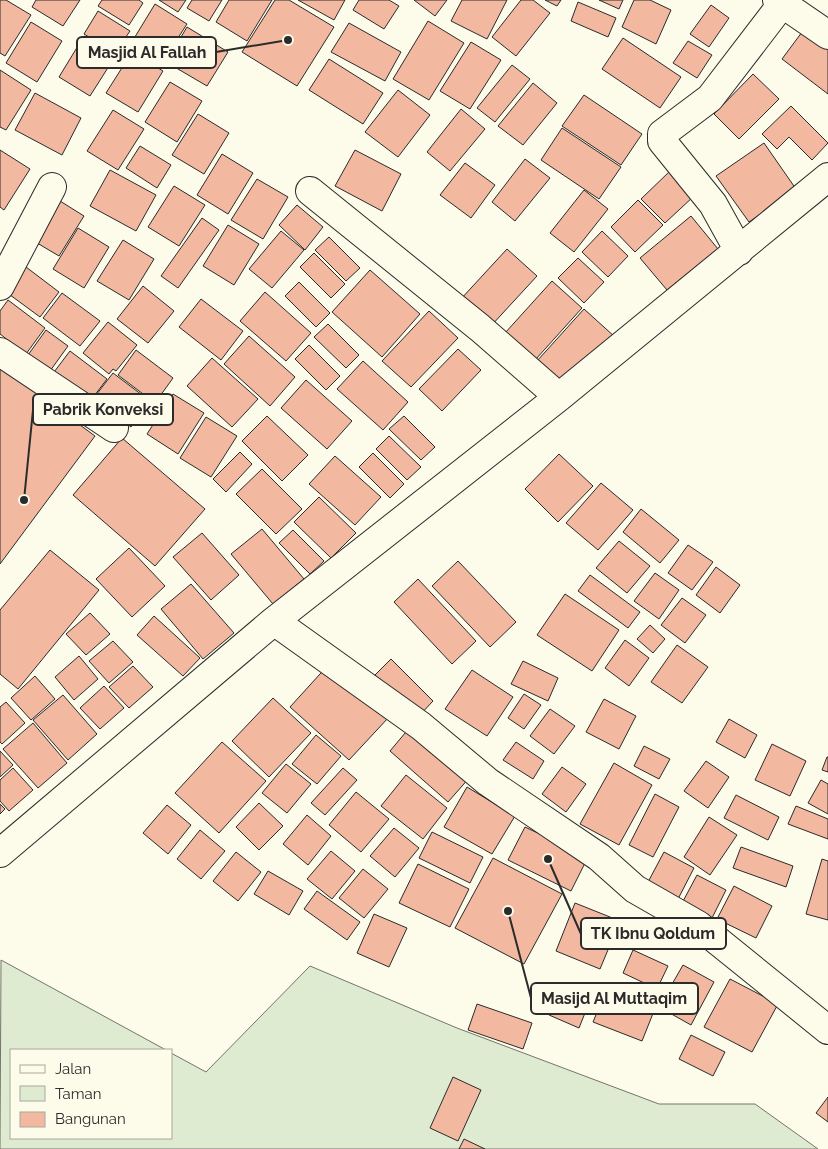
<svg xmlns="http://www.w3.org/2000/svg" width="828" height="1149" font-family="Raleway,sans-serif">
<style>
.green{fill:#deebd1;stroke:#74746e}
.building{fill:#f2b8a0;stroke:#2b2b2b}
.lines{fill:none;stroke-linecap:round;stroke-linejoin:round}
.street-casing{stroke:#2b2b2b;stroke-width:30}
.street{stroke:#fdfbea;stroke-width:28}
.leader{fill:none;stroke:#2b2b2b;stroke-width:2}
.callout-dot{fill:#2b2b2b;stroke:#fdfbea;stroke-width:2}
.callout{fill:#fdfbea;stroke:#2b2b2b;stroke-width:2}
.callout-label{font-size:16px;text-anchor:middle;font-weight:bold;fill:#2b2b2b}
</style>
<rect width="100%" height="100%" fill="#fdfbea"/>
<!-- green -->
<path class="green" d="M 1,960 L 166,1050 L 11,1050 L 11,1138 L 171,1138 L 171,1053 L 206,1072 L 310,966 L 457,1028 L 659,1104 L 755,1104 L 818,1149 L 0,1149 Z"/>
<!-- building -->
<path class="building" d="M 0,0 L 6,0 L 31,15 L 5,56 L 0,53 Z
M 36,0 L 80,0 L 63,26 L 32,7 Z
M 102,0 L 139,0 L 143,3 L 129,25 L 98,6 Z
M 159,0 L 186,0 L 178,12 Z
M 192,0 L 222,0 L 209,21 L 187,8 Z
M 229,0 L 272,0 L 247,41 L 216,22 Z
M 275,0 L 289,0 L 334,27 L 297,86 L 242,52 Z
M 298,0 L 345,0 L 334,20 Z
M 359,0 L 389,0 L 399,6 L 384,29 L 353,10 Z
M 414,0 L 447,0 L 435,16 Z
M 462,0 L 507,0 L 487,39 L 451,21 Z
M 521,0 L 533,0 L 550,13 L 516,56 L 492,37 Z
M 545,0 L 561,0 L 557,6 Z
M 599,0 L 623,0 L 619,9 Z
M 634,0 L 650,0 L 671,10 L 656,44 L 622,27 Z
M 578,2 L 616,18 L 608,37 L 571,21 Z
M 155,4 L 187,24 L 161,64 L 130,45 Z
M 711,5 L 729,18 L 709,47 L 690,34 Z
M 98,11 L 130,31 L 115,53 L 84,34 Z
M 428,21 L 464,43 L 429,100 L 393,79 Z
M 31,22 L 62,41 L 37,82 L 6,63 Z
M 349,23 L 401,52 L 385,81 L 331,52 Z
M 187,27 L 228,52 L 207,86 L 166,62 Z
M 805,28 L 828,46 L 828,94 L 782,59 Z
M 84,36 L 116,55 L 90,96 L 59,77 Z
M 623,38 L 681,77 L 660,108 L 602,69 Z
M 688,41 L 712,55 L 697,78 L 673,63 Z
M 471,42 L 501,60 L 470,109 L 440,91 Z
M 132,52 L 163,71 L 138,112 L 106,93 Z
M 329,59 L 383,93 L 363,124 L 309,90 Z
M 512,65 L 530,79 L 495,122 L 477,108 Z
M 0,70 L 31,90 L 6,130 L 0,127 Z
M 753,74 L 779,99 L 739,139 L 714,114 Z
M 170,82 L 202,101 L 177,142 L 145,122 Z
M 533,83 L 557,103 L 523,145 L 498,126 Z
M 398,90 L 430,115 L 398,157 L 365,132 Z
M 35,93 L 81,118 L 62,155 L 15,130 Z
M 584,95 L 642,134 L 621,165 L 562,126 Z
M 791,106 L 828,143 L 812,160 L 789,137 L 777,149 L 762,134 Z
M 461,109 L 485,129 L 450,171 L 427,152 Z
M 113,110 L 144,129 L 118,170 L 87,151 Z
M 198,114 L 229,133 L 204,174 L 172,155 Z
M 562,128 L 621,167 L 599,199 L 541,160 Z
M 764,143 L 796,189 L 749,222 L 716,176 Z
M 140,146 L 171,165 L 157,188 L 126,168 Z
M 0,150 L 30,169 L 4,210 L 0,207 Z
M 355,150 L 401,174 L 382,211 L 335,186 Z
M 222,154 L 253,173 L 228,214 L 197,195 Z
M 525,159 L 550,178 L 515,221 L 492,202 Z
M 465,163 L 495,185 L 471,218 L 440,195 Z
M 110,170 L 156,195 L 136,231 L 90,206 Z
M 670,171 L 694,196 L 665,223 L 641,199 Z
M 257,179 L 288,197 L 263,239 L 231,220 Z
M 174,186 L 205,205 L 179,246 L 148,227 Z
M 584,190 L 608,209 L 574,252 L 550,233 Z
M 52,196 L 84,216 L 59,256 L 27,237 Z
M 638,200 L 663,225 L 635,252 L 611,227 Z
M 297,205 L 323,227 L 305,250 L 279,225 Z
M 691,216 L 718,249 L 667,290 L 640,258 Z
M 202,218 L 219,230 L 178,288 L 161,276 Z
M 228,225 L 259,244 L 234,285 L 203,266 Z
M 78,228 L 109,247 L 84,288 L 53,269 Z
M 281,231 L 304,250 L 272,288 L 249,269 Z
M 602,231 L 628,256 L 608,277 L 582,252 Z
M 329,237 L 360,268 L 346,281 L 315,250 Z
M 123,240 L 154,259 L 129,300 L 97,281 Z
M 507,249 L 537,276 L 490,327 L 460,300 Z
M 314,253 L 345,284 L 331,298 L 300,267 Z
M 578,258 L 604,282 L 584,303 L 558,278 Z
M 22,264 L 59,292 L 40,317 L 2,289 Z
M 370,270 L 420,314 L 382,357 L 332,312 Z
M 552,281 L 582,308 L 536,359 L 505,333 Z
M 299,282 L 330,313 L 316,327 L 285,296 Z
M 143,286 L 174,311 L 148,343 L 117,319 Z
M 265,292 L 311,333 L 286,361 L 240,321 Z
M 62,293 L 100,321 L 80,346 L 43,318 Z
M 201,299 L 243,331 L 221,360 L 179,327 Z
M 8,300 L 45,328 L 26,354 L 0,334 L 0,311 Z
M 584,309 L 615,337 L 568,388 L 537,361 Z
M 429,311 L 458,338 L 411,387 L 382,361 Z
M 108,322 L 137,345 L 116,371 L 113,369 L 109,374 L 83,353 Z
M 328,324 L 359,355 L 346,368 L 314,337 Z
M 46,330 L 68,346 L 50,371 L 28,355 Z
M 249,336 L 295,377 L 270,406 L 224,364 Z
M 309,345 L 340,376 L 326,390 L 295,359 Z
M 458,349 L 481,370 L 442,411 L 419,389 Z
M 136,350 L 173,378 L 155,403 L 118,375 Z
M 70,351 L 107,379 L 88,404 L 51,376 Z
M 212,358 L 258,399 L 232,427 L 187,386 Z
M 363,361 L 408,402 L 383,430 L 337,389 Z
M 0,366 L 95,436 L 0,564 Z
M 113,373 L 150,401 L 131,427 L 93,399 Z
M 306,380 L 352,421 L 327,449 L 281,408 Z
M 173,394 L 204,413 L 178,454 L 147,434 Z
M 267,416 L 308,455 L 282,481 L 242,441 Z
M 404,416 L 435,447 L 421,460 L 389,429 Z
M 206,417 L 237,436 L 211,477 L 180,458 Z
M 389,436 L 421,467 L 407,480 L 376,449 Z
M 122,438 L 205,509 L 155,566 L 73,495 Z
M 240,452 L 252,464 L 226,492 L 213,479 Z
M 373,453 L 404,484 L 390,498 L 359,467 Z
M 559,454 L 593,486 L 558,522 L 525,489 Z
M 335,456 L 381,497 L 355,525 L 309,484 Z
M 262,469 L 302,509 L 276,534 L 236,494 Z
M 601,483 L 633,510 L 598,550 L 566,523 Z
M 319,497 L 356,533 L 331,558 L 294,522 Z
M 641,509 L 679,540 L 660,563 L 623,532 Z
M 262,529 L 304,579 L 273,604 L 231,554 Z
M 293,530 L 324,561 L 310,574 L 279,543 Z
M 202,533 L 239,575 L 211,600 L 173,557 Z
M 619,541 L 650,566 L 627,593 L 596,568 Z
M 688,545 L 713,562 L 692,590 L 668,573 Z
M 129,548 L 165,586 L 132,617 L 96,579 Z
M 50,550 L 99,590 L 18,689 L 0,674 L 0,610 Z
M 458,561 L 516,622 L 490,647 L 432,586 Z
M 716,567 L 740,585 L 720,613 L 696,595 Z
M 655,573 L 679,590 L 659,619 L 634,601 Z
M 590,575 L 640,612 L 628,628 L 578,591 Z
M 418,579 L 476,641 L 452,664 L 394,602 Z
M 191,584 L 234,633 L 203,659 L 161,609 Z
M 565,594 L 619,630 L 592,671 L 537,635 Z
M 682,598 L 706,615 L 685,643 L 661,625 Z
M 90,613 L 110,634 L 86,655 L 66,634 Z
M 154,616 L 200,658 L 183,676 L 137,635 Z
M 650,625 L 665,639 L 653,653 L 637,639 Z
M 625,640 L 649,658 L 629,686 L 605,668 Z
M 113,641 L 133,662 L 109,683 L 89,661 Z
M 677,645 L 708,667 L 682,703 L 651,682 Z
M 79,656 L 98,679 L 74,700 L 55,677 Z
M 391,659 L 433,701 L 418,717 L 375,675 Z
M 523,661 L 558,678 L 548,701 L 511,684 Z
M 330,663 L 389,717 L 349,760 L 290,707 Z
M 133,666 L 153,687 L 129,708 L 109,687 Z
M 472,670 L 513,697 L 487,736 L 445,709 Z
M 35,676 L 55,699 L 31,720 L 11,698 Z
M 104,686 L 124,708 L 100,729 L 80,708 Z
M 524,694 L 541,705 L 524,729 L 508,718 Z
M 63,695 L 97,734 L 68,760 L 33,720 Z
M 273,698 L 311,733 L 269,777 L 232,741 Z
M 604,699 L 636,716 L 619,749 L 586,732 Z
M 6,702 L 25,723 L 2,744 L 0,742 L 0,707 Z
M 550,709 L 575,726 L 554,754 L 530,736 Z
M 729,719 L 757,735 L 745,758 L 716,742 Z
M 33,723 L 67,763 L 38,788 L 3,749 Z
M 411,726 L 470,777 L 448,802 L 390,751 Z
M 316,735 L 341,756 L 317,784 L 292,764 Z
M 222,742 L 266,781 L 219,833 L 175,793 Z
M 516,742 L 544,761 L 533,779 L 503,760 Z
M 772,744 L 806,761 L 790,796 L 755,780 Z
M 644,746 L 670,759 L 659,779 L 634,766 Z
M 0,751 L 13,765 L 0,777 Z
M 827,757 L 828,757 L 828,772 L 822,770 Z
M 706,761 L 729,777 L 708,808 L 684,791 Z
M 614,763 L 652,785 L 619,845 L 580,824 Z
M 286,764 L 311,784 L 287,813 L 262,793 Z
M 562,767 L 586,784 L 566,812 L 542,794 Z
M 13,768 L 33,790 L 9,811 L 0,801 L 0,780 Z
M 343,768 L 357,780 L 325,815 L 311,803 Z
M 406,775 L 447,808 L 423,839 L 381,806 Z
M 821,780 L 828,784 L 828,814 L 808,803 Z
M 467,787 L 515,816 L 492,854 L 444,827 Z
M 356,792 L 389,819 L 361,852 L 329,825 Z
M 655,794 L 679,807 L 653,857 L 629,845 Z
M 736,795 L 779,817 L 768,840 L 724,818 Z
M 259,803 L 283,826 L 259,850 L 236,827 Z
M 0,804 L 5,809 L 0,814 Z
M 167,805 L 191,825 L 168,854 L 143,833 Z
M 796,806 L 828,819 L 828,839 L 788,824 Z
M 307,815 L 331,836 L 308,865 L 283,844 Z
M 709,817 L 737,835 L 710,875 L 684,857 Z
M 525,827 L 588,857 L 571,891 L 508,860 Z
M 394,828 L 419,848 L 395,877 L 370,856 Z
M 200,830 L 225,851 L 201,879 L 177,859 Z
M 432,832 L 483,857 L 470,883 L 419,858 Z
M 741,847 L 793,866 L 786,887 L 733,868 Z
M 331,851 L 355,871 L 332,899 L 307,879 Z
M 236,852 L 261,872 L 238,901 L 213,881 Z
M 664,852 L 694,868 L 678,899 L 648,882 Z
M 493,858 L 562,894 L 524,964 L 455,928 Z
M 822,859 L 828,861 L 828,920 L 806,914 Z
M 418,864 L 469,889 L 450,927 L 399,903 Z
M 363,869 L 388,889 L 364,918 L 339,898 Z
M 268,871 L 303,891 L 289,915 L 254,894 Z
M 697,875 L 726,890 L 711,920 L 681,905 Z
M 734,886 L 772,906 L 756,938 L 717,919 Z
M 317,891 L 360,922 L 347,940 L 304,909 Z
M 575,903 L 620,921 L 600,969 L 556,951 Z
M 374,914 L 407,928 L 389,967 L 357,953 Z
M 633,950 L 668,966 L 657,989 L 623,973 Z
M 683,965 L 714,982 L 691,1025 L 659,1007 Z
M 730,979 L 778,1004 L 752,1052 L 704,1027 Z
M 562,986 L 591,998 L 579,1028 L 549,1015 Z
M 608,986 L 656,1006 L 642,1041 L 593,1022 Z
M 477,1004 L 532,1023 L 523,1049 L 468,1030 Z
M 691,1035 L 725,1052 L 713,1076 L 679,1059 Z
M 453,1077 L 481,1090 L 458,1141 L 430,1128 Z
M 828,1097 L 828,1122 L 816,1113 Z
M 464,1139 L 485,1149 L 459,1149 Z"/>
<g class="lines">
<defs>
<path id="street" d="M 777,0 L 828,35
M 310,191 L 480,328 L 559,397
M 739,251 L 713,204 L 662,141 L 662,134 L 710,98 L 782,4
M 0,286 L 52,187
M 0,352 L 114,428
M 274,621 L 421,726 L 488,782 L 599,857 L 635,889 L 698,925 L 828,1030
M 0,853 L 274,621 L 559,397 L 828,177"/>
</defs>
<!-- street casing -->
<use href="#street" class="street-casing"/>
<!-- street -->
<use href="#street" class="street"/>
</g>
<!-- callouts -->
<path class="leader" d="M288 40L216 52M24 500L33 410M548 859L581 934M508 911L531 998"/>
<g class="callout-dot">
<circle cx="288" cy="40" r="5"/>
<circle cx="24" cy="500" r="5"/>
<circle cx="548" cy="859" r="5"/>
<circle cx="508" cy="911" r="5"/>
</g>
<g class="callout">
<rect x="77" y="37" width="139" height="31" rx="5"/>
<rect x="33" y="394" width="140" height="31" rx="5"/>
<rect x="581" y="918" width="145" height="31" rx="5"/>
<rect x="531" y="983" width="167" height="31" rx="5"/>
</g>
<g class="callout-label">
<text x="147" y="58">Masjid Al Fallah</text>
<text x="103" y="415">Pabrik Konveksi</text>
<text x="653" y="939">TK Ibnu Qoldum</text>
<text x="614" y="1004">Masijd Al Muttaqim</text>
</g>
<!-- legend -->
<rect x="10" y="1049" width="162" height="90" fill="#fdfbea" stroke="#a9a89e"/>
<rect x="20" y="1065" width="25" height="8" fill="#fdfbea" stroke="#a9a89e"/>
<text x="55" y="1074" font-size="15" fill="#2b2b2b">Jalan</text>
<rect x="20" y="1086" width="25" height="15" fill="#deebd1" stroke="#a9a89e"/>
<text x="55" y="1099" font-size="15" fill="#2b2b2b">Taman</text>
<rect x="20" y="1112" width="25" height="15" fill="#f2b8a0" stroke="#a9a89e"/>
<text x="55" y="1124" font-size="15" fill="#2b2b2b">Bangunan</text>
</svg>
